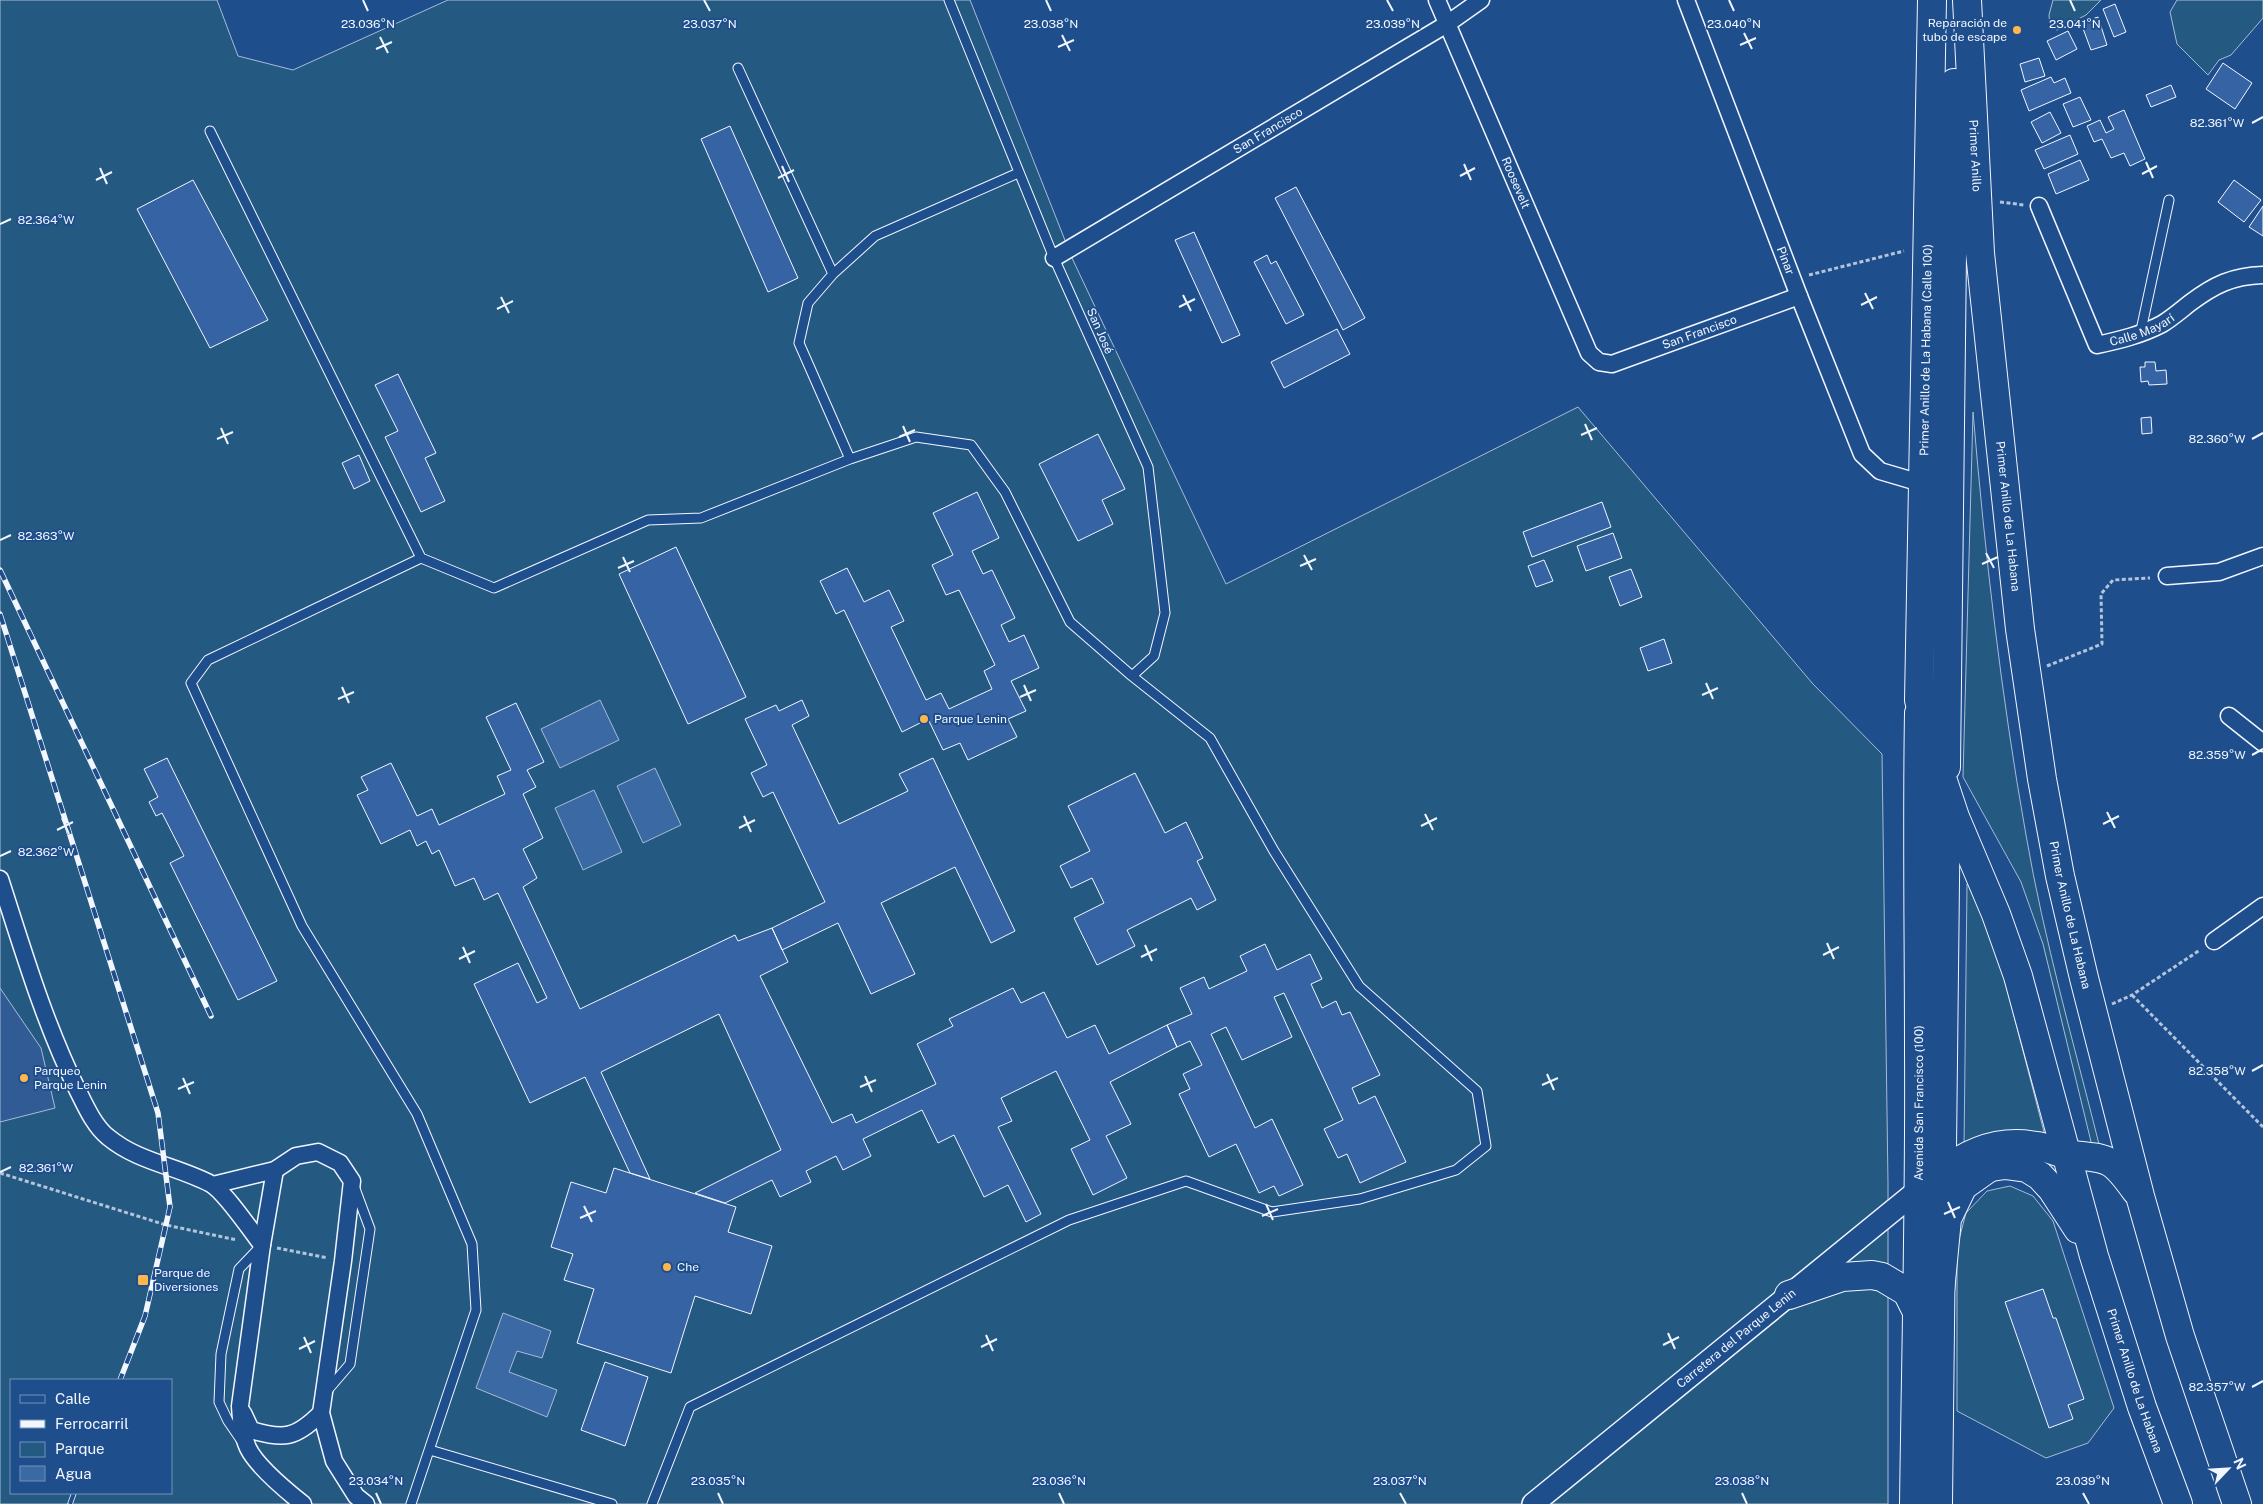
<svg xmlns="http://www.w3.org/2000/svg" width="2263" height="1504" font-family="'Public Sans',sans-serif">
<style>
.green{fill:#245a82;stroke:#a8bbd7;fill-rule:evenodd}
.parking{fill:#305b95;stroke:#a8bbd7}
.water{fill:#3b69a3;stroke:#a8bbd7}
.building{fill:#3563a3;stroke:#f2f6ff}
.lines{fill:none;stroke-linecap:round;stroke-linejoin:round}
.service-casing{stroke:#f2f6ff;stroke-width:11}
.minor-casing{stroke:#f2f6ff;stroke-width:19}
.tertiary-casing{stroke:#f2f6ff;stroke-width:24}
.trunk-casing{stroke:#f2f6ff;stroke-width:30}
.motorway-casing{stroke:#f2f6ff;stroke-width:30}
.path{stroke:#b3c4dc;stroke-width:3;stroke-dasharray:4 2.5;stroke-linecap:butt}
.service{stroke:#1f4e8c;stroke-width:9}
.minor{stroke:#1f4e8c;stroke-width:16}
.tertiary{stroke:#1f4e8c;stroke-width:21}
.trunk{stroke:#1f4e8c;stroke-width:28}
.motorway{stroke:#1f4e8c;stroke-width:28}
.rail-casing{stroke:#f2f6ff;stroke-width:5.5}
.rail{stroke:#1f4e8c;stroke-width:4;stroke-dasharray:11;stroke-linecap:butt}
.ticks{fill:none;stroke:#f2f6ff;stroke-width:2}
.poi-dot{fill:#ffb74d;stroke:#1f4e8c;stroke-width:2}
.labels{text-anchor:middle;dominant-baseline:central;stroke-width:4;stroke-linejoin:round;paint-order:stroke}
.poi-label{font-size:12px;fill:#f2f6ff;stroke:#1f4e8c;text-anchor:start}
.street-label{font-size:12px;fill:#f2f6ff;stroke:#1f4e8c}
.ticks-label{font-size:12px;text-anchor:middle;fill:#f2f6ff;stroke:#1f4e8c;stroke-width:4;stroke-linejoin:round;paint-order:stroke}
</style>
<rect width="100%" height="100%" fill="#1f4e8c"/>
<!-- green -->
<path class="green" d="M 0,0 L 217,0 L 238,56 L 293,70 L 448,0 L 970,0 L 1072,258 L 1226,584 L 1578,407 L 1813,684 L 1882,754 L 1888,1184 L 1888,1504 L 0,1504 ZM 11,1380 L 171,1380 L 171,1493 L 11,1493 Z
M 2053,0 L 2101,0 L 2086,15 L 2057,30 L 2050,27 L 2049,15 Z
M 2177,0 L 2263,0 L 2263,18 L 2231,55 L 2219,60 L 2208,75 L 2177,44 L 2170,12 Z
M 1973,412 C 1985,554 2001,695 2026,835 C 2044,940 2074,1044 2100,1148 L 2093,1150 L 2043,944 L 2021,882 L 1963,777 Z
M 1972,883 L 2000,962 L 2045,1136 L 1964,1148 L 1967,884 Z
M 2010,1186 L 2033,1196 L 2053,1221 L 2114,1408 L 2088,1443 L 2046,1458 L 1957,1411 L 1957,1247 L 1966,1213 L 1987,1191 Z"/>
<!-- parking -->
<path class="parking" d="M 0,988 L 41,1048 L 55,1108 L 0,1122 Z"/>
<!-- water -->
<path class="water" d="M 600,700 L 619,740 L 560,768 L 541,729 Z
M 655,768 L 681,825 L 643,843 L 617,786 Z
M 594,790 L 622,852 L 583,870 L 555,808 Z
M 503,1313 L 551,1331 L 542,1358 L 517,1351 L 509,1372 L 557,1390 L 547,1417 L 476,1388 Z"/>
<!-- building -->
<path class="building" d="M 2115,4 L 2126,32 L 2114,37 L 2103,9 Z
M 2098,17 L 2107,45 L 2091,50 L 2081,23 Z
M 2068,31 L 2077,49 L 2056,60 L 2047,41 Z
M 2039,58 L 2045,76 L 2025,82 L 2020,64 Z
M 2223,63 L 2252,83 L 2235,109 L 2206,89 Z
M 2051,77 L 2054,83 L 2065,78 L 2071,93 L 2029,111 L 2021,90 Z
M 2171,85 L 2176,97 L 2151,107 L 2146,95 Z
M 2080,97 L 2091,120 L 2073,127 L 2063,104 Z
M 2124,110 L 2145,159 L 2130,166 L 2124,153 L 2111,158 L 2102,139 L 2094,142 L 2087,126 L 2100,120 L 2106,133 L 2114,129 L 2108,117 Z
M 2050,112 L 2061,133 L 2042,143 L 2031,122 Z
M 730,126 L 798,278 L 768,292 L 701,139 Z
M 2070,135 L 2078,154 L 2044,169 L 2035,150 Z
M 2080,160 L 2089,180 L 2056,194 L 2048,174 Z
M 193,180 L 268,320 L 210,348 L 137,209 Z
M 2234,180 L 2261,200 L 2244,222 L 2218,202 Z
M 1296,187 L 1365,318 L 1343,330 L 1275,198 Z
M 2263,206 L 2263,236 L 2249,227 Z
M 1194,232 L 1240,335 L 1222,343 L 1175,240 Z
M 1267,255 L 1271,264 L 1276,261 L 1304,315 L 1286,324 L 1254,262 Z
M 1337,329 L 1350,354 L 1284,388 L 1271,362 Z
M 2145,362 L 2155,362 L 2156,371 L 2166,370 L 2167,384 L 2149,385 L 2148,381 L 2141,382 L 2140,367 L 2145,367 Z
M 398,374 L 436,453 L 425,458 L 445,501 L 421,512 L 385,437 L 398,431 L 375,385 Z
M 2151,417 L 2152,433 L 2142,434 L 2141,418 Z
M 1098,434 L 1125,489 L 1102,500 L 1113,524 L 1078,541 L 1039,464 Z
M 359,455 L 370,481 L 354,489 L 342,463 Z
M 977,492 L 999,538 L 972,551 L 983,574 L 992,570 L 1015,618 L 1001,625 L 1009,642 L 1024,635 L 1039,668 L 1011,681 L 1026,711 L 1008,719 L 1017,737 L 968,760 L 960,743 L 943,750 L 928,719 L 902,732 L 844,610 L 836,614 L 820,581 L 847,568 L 864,602 L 889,590 L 904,621 L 891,627 L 926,700 L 941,693 L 949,709 L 992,689 L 984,671 L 995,665 L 959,590 L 946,595 L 932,565 L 953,555 L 933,513 Z
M 1602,502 L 1611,527 L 1532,557 L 1523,532 Z
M 1613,533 L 1622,558 L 1586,571 L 1577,546 Z
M 676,547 L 746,697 L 688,724 L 619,574 Z
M 1544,560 L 1553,581 L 1536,587 L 1528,566 Z
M 1631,569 L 1642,597 L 1620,606 L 1609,577 Z
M 1664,639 L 1672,663 L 1648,671 L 1640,648 Z
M 802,700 L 809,716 L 792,725 L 839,824 L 908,791 L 899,774 L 933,758 L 1015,931 L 991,943 L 955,867 L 881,903 L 915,974 L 871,994 L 838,923 L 782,950 L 772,928 L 825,902 L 773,792 L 763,797 L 751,773 L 767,765 L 745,719 L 776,705 L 779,711 Z
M 516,703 L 544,762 L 527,770 L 536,787 L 523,794 L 543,838 L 523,849 L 537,878 L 523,887 L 580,1009 L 735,935 L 738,941 L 772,928 L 788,962 L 760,976 L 832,1123 L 852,1114 L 856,1123 L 936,1084 L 917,1044 L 953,1026 L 949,1019 L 1013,988 L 1021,1003 L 1044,992 L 1067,1038 L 1095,1025 L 1109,1054 L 1167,1025 L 1177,1047 L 1110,1082 L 1131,1124 L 1106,1136 L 1127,1178 L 1093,1195 L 1071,1149 L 1090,1140 L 1056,1071 L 1001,1098 L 1012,1121 L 998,1127 L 1041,1214 L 1026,1222 L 1008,1185 L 984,1197 L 954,1135 L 938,1143 L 922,1110 L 863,1139 L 871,1156 L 843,1170 L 836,1156 L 806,1171 L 811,1182 L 780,1197 L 772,1180 L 725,1203 L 695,1193 L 781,1150 L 719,1014 L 601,1072 L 650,1179 L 630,1173 L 585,1077 L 530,1103 L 474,984 L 518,963 L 537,1003 L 547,998 L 498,893 L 484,900 L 474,878 L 455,886 L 439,850 L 432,854 L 426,841 L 417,846 L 410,830 L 381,844 L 357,795 L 368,790 L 361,777 L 391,763 L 417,816 L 432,809 L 439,825 L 505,794 L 497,776 L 511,770 L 486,717 Z
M 167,758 L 277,981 L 238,1000 L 170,863 L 184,856 L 162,813 L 156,816 L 149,802 L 158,797 L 144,769 Z
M 1135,773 L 1165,833 L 1186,822 L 1203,858 L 1197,861 L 1216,900 L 1197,910 L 1191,898 L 1127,930 L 1135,946 L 1097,965 L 1074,918 L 1104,903 L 1092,878 L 1071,888 L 1060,866 L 1090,851 L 1068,806 Z
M 1265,944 L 1277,970 L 1310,954 L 1322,979 L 1311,984 L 1322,1008 L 1336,1001 L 1342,1015 L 1350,1012 L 1380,1075 L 1352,1088 L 1359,1104 L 1375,1096 L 1406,1162 L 1360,1183 L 1347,1154 L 1338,1158 L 1324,1129 L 1343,1120 L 1284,993 L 1274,997 L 1292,1037 L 1242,1060 L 1226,1027 L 1211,1034 L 1255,1128 L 1272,1119 L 1303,1185 L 1279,1196 L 1274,1186 L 1259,1193 L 1236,1144 L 1209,1157 L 1179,1094 L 1190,1089 L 1183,1074 L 1202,1065 L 1190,1041 L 1177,1047 L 1167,1025 L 1192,1014 L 1180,988 L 1204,977 L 1209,989 L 1247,971 L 1240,956 Z
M 614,1168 L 736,1207 L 728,1232 L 772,1246 L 751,1314 L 695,1296 L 671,1373 L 577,1343 L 594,1289 L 564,1280 L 573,1254 L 551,1247 L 571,1182 L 606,1193 Z
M 2043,1289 L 2053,1318 L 2056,1318 L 2084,1399 L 2068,1405 L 2073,1419 L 2049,1428 L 2005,1302 Z
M 605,1362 L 648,1377 L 625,1446 L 581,1430 Z"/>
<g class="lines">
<defs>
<path id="service" d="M 949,0 L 1054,258 L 1148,467 L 1165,613 L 1154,656 L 1132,676
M 738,68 L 833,274
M 210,131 L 421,558
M 2140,335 L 2169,200
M 850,459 L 799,343 L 808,303 L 833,274 L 875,236 L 1018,173
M 326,1392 L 350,1364 L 370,1229 L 354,1186
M 241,1440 L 228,1421 L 219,1402 L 221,1354 L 239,1269 L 260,1247
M 430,1450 L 612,1504
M 411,1504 L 476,1310 L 472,1244 L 417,1114 L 302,926 L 191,683 L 208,660 L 421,558 L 494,588 L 648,520 L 701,518 L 850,459 L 916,437 L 971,445 L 1005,492 L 1070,622 L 1132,676 L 1210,738 L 1274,851 L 1359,986 L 1477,1091 L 1486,1146 L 1456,1170 L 1360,1199 L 1272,1212 L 1186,1181 L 1069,1220 L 690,1407 L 652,1504"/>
<g id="minor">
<path id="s1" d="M 1437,0 L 1589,353 L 1599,362 L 1612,364 L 1799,296"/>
<path id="s2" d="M 1686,0 L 1799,296 L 1862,454 L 1880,471 L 1924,484"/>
<path id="s3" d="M 2039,206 L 2097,345 C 2120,340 2141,335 2162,324 C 2172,318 2181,310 2190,303 C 2214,285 2232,276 2263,275"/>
<path id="s4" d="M 1054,258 L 1447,24 L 1481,0"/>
<path d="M 2167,576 L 2219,572 L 2263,556"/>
<path d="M 2229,716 L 2263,743"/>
<path d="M 0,879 C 23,950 44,1022 77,1089 C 85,1105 94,1126 108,1137 C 138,1162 177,1166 211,1184 C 225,1192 252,1232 262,1245 L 240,1406 C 241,1421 242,1435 248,1448 C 256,1465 288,1492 303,1504"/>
<path d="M 2214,941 L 2263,906"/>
<path d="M 213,1185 L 275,1170 L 296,1156 L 318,1152 L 340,1163 L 352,1181 L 343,1261 L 321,1413 L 334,1461 L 356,1496 L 366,1504"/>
<path d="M 262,1245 L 275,1170"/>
<path d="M 243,1413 L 251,1430 C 284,1440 296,1438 321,1413"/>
</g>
<g id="tertiary">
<path id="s5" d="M 1533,1504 L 1928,1182"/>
</g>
<g id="trunk">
<path d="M 1789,1295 L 1842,1277 L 1872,1275 L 1882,1277 L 1907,1292 L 1918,1314"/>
<path id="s6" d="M 1914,1504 C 1916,1353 1920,1202 1919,1051 C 1919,938 1917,826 1919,713"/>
<path d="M 1938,1504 L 1946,793"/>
</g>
<g id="motorway">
<path id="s7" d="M 1932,0 L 1919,700 L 1929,739 L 1955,817 L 1996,914 L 2018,976 L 2094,1256 L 2142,1407 L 2178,1504"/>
<path id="s8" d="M 1967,0 L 1980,253 L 2020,629 L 2042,779 L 2060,876 L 2084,978 L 2140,1196 L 2180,1336 L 2237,1504"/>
<path d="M 1946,767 L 1954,83"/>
<path d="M 1941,1174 C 1969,1151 1999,1139 2036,1146 C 2047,1147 2056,1152 2066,1154 C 2108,1160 2109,1153 2136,1191"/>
<path d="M 1944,1174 L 2005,1165 L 2027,1168 L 2040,1176 L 2052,1189 L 2078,1229"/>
<path d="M 1939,1302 L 1947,1219 L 1963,1186 L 1987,1169"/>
</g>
</defs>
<!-- service casing -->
<use href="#service" class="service-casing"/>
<!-- minor casing -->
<use href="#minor" class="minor-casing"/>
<!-- tertiary casing -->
<use href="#tertiary" class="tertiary-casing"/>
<!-- trunk casing -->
<use href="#trunk" class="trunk-casing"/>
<!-- motorway casing -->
<use href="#motorway" class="motorway-casing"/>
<!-- path -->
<path class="path" d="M 2000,202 L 2024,205
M 1809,275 L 1904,251
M 2047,666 L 2102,644 L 2101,594 L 2113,580 L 2150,578
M 2132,995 L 2263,1127
M 2112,1004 L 2132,995 L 2200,950
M 0,1173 L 166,1225 L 237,1240
M 277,1248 L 328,1258"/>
<!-- service -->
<use href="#service" class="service"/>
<!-- minor -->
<use href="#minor" class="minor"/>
<!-- tertiary -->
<use href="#tertiary" class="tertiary"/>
<!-- trunk -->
<use href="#trunk" class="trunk"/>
<!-- motorway -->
<use href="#motorway" class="motorway"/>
<defs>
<path id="rail" d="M 0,570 L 211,1016
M 0,614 L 158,1113 L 170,1207 L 145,1316 L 120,1380
M 70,1504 L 74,1493"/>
</defs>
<!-- rail casing -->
<use href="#rail" class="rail-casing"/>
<!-- rail -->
<use href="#rail" class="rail"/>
</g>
<!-- ticks -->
<path class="ticks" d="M 363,0 L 368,11M 704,0 L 710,11M 1046,0 L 1051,11M 1387,0 L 1393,11M 1729,0 L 1734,11M 2070,0 L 2075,11M 1744,33 L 1752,49M 1062,35 L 1070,51M 380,37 L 388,53M 1740,45 L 1756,38M 1058,47 L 1074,40M 376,49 L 392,42M 2252,123 L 2263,117M 2146,162 L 2153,178M 1464,164 L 1471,180M 782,166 L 789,182M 100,168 L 107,184M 2142,174 L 2157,166M 1460,176 L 1475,168M 778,178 L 794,170M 96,180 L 112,172M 0,224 L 11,219M 1865,293 L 1873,309M 1183,295 L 1191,311M 501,297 L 509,313M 1861,305 L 1877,297M 1179,307 L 1195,299M 497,309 L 513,301M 1585,424 L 1592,440M 903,426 L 910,442M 221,428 L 228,444M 1581,435 L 1597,428M 899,437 L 915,430M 217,439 L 233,432M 2252,439 L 2263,433M 0,540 L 11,535M 1986,553 L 1994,568M 1304,555 L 1312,570M 623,557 L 630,572M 1982,564 L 1998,557M 1300,566 L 1316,559M 618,568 L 634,561M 1706,683 L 1713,699M 1024,685 L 1031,701M 342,687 L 349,703M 1702,695 L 1718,688M 1020,697 L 1036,690M 338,699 L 354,692M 2252,755 L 2263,749M 2107,812 L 2115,828M 1425,814 L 1433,830M 744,816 L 751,832M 62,818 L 69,834M 2103,824 L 2119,816M 1421,826 L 1437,818M 739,828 L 755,820M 57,830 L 73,822M 0,856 L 11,851M 1827,943 L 1834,959M 1145,945 L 1152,961M 463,947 L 470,963M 1823,955 L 1839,947M 1141,957 L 1157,949M 459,959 L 475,951M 2252,1071 L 2263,1065M 1547,1074 L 1554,1090M 865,1076 L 872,1092M 183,1078 L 190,1094M 1542,1085 L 1558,1078M 860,1087 L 876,1080M 178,1089 L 194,1082M 0,1172 L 11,1167M 1948,1202 L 1955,1218M 1266,1204 L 1273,1220M 584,1206 L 592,1222M 1944,1214 L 1960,1207M 1262,1216 L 1278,1209M 580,1218 L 596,1211M 1668,1333 L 1675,1349M 986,1335 L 993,1351M 304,1337 L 311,1353M 1663,1345 L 1679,1337M 981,1347 L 997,1339M 299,1349 L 315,1341M 2252,1387 L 2263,1381M 376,1493 L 381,1504M 718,1493 L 723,1504M 1059,1493 L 1064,1504M 1400,1493 L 1406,1504M 1742,1493 L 1747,1504M 2083,1493 L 2089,1504"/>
<!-- markers -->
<g class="poi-dot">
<circle cx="2017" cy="30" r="5"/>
<circle cx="924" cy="719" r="5"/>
<circle cx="24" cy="1078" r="5"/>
<circle cx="667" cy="1267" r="5"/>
<rect x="137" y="1274" width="12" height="12" rx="2.5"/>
</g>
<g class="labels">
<!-- poi labels -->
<g class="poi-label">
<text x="2007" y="23" text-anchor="end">Reparación de<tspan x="2007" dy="14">tubo de escape</tspan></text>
<text x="934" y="719">Parque Lenin</text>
<text x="34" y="1071">Parqueo<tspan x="34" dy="14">Parque Lenin</tspan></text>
<text x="677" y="1267">Che</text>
<text x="154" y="1273">Parque de<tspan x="154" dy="14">Diversiones</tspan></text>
</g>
<!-- street labels -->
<g class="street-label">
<text stroke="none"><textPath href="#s4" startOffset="249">San Francisco</textPath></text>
<text stroke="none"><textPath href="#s8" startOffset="156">Primer Anillo</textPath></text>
<text stroke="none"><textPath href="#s1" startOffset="199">Roosevelt</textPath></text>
<text stroke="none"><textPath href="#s2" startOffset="279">Pinar</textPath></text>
<text stroke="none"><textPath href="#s3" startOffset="198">Calle Mayarí</textPath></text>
<text transform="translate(1100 331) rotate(66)">San José</text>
<text stroke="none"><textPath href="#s1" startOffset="504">San Francisco</textPath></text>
<text transform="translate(1926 350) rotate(-89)">Primer Anillo de La Habana (Calle 100)</text>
<text stroke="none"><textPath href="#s8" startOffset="518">Primer Anillo de La Habana</textPath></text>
<text stroke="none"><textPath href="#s8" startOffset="922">Primer Anillo de La Habana</textPath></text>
<text stroke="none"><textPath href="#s6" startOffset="401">Avenida San Francisco (100)</textPath></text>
<text stroke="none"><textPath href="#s5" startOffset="262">Carretera del Parque Lenin</textPath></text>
<text stroke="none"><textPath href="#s7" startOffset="1415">Primer Anillo de La Habana</textPath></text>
</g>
</g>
<g class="ticks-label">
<text x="368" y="28">23.036°N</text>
<text x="710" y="28">23.037°N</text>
<text x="1051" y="28">23.038°N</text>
<text x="1393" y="28">23.039°N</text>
<text x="1734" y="28">23.040°N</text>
<text x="2075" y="28">23.041°N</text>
<text x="2217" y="127">82.361°W</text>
<text x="46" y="224">82.364°W</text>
<text x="2217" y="443">82.360°W</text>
<text x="46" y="540">82.363°W</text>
<text x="2217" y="759">82.359°W</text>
<text x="46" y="856">82.362°W</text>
<text x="2217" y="1075">82.358°W</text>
<text x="46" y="1172">82.361°W</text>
<text x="2217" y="1391">82.357°W</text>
<text x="376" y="1485">23.034°N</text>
<text x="718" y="1485">23.035°N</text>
<text x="1059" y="1485">23.036°N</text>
<text x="1400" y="1485">23.037°N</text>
<text x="1742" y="1485">23.038°N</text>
<text x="2083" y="1485">23.039°N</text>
</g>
<!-- legend -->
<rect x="10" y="1379" width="162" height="115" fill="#1f4e8c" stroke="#7391ba"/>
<rect x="20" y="1395" width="25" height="8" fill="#1f4e8c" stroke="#7391ba"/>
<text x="55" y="1404" font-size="15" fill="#f2f6ff">Calle</text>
<rect x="20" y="1420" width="25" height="8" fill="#f2f6ff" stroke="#7391ba"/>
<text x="55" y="1429" font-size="15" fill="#f2f6ff">Ferrocarril</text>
<rect x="20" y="1442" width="25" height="15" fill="#245a82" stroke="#7391ba"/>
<text x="55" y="1454" font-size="15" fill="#f2f6ff">Parque</text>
<rect x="20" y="1466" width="25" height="15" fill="#3b69a3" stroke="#7391ba"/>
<text x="55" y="1479" font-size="15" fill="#f2f6ff">Agua</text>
<!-- north arrow -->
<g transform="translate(2228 1469) rotate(65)" stroke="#1f4e8c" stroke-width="4" paint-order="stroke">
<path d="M0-4L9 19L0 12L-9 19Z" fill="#f2f6ff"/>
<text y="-8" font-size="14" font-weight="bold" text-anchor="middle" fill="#f2f6ff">N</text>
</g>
</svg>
